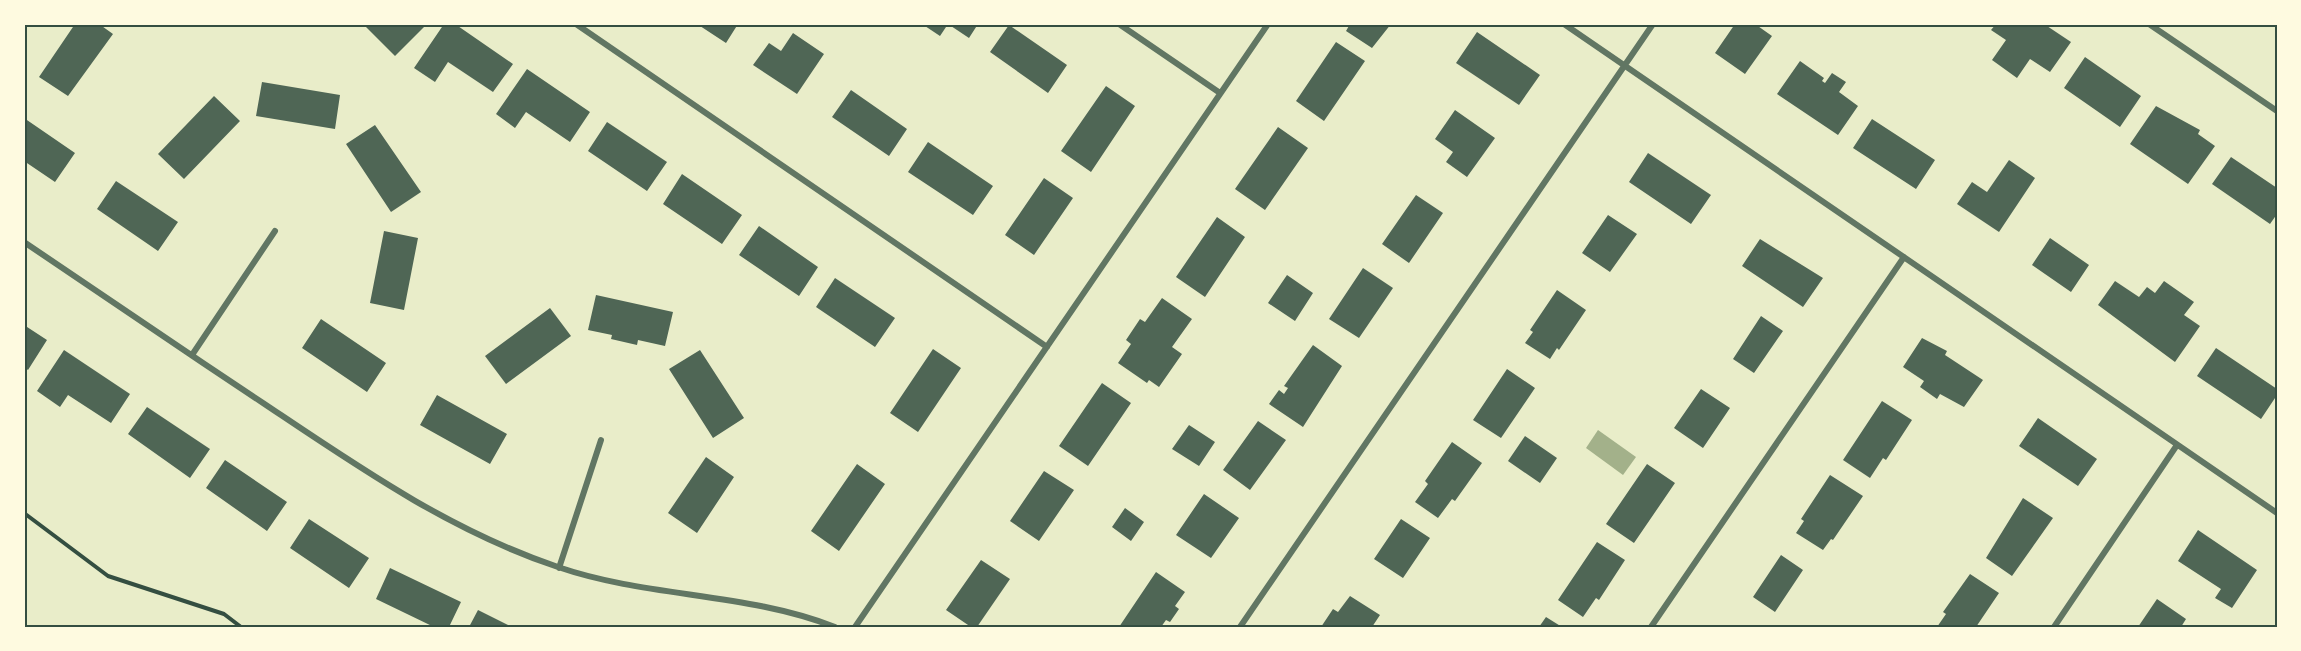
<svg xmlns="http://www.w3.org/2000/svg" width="2301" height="651" font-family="'Work Sans',sans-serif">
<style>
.water{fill:#a3b18a}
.building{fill:#4f6655}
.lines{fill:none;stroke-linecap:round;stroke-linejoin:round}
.path{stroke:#344e41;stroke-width:4}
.minor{stroke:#617663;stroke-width:6}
.neatline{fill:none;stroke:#344e41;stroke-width:2}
</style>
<rect width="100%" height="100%" fill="#e9edc9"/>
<!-- water -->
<path class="water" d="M 1598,430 L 1636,457 L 1623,475 L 1586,448 Z"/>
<!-- building -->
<path class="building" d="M 75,24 L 99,24 L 113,34 L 68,96 L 39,77 Z
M 363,24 L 421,24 L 424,27 L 395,56 Z
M 444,24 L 455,24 L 513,64 L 493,92 L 448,62 L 435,82 L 414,68 Z
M 697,24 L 738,24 L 726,43 Z
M 922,24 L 948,24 L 940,36 Z
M 948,24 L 978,24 L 969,38 Z
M 1350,24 L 1391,24 L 1372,48 L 1346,31 Z
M 1735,24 L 1755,24 L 1772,36 L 1745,74 L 1715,53 Z
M 1996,24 L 2044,24 L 2071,42 L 2050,72 L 2030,59 L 2017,78 L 1992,60 L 2006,40 L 1991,30 Z
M 1009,25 L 1067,65 L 1048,93 L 990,52 Z
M 1477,32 L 1540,75 L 1519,105 L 1456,63 Z
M 793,33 L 824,54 L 797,94 L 753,65 L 769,43 L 781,51 Z
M 1336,42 L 1365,61 L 1324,121 L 1296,101 Z
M 2085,57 L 2141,96 L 2120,127 L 2064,88 Z
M 1800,61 L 1824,78 L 1822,81 L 1825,83 L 1832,73 L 1846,82 L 1839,92 L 1858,106 L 1838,135 L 1777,94 Z
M 527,69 L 590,112 L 570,142 L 526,112 L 515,128 L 496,114 Z
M 262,82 L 340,95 L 335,129 L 256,116 Z
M 1106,86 L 1135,106 L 1091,172 L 1061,151 Z
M 851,90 L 907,129 L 889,156 L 832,117 Z
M 214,96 L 240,121 L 184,179 L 158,154 Z
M 2156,106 L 2200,130 L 2198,134 L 2215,146 L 2188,184 L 2130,144 Z
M 1455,110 L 1495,138 L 1467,177 L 1446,162 L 1453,152 L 1435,139 Z
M 24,118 L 75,153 L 55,182 L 24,161 Z
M 1872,119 L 1935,160 L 1916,189 L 1853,148 Z
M 607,122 L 667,162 L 647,191 L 588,151 Z
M 375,125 L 421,192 L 391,212 L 346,144 Z
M 1278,127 L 1308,148 L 1265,210 L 1235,189 Z
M 928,142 L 993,186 L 973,215 L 908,172 Z
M 1648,153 L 1711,195 L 1691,224 L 1629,182 Z
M 2231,157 L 2277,188 L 2277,214 L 2270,224 L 2212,184 Z
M 2009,160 L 2035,178 L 1999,232 L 1957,204 L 1972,182 L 1987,192 Z
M 682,174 L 742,215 L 722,244 L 663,204 Z
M 1044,178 L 1073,198 L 1034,255 L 1005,235 Z
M 116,181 L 178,222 L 158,251 L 97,209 Z
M 1416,195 L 1443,213 L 1409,263 L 1382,244 Z
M 1608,215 L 1637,234 L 1610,272 L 1582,253 Z
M 1217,217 L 1245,237 L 1205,297 L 1176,277 Z
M 759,226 L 818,267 L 799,296 L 739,255 Z
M 384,231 L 418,238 L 404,310 L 370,303 Z
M 2050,238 L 2089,265 L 2071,292 L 2032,265 Z
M 1760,239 L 1823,278 L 1803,307 L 1742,266 Z
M 1363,268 L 1393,288 L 1359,338 L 1329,319 Z
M 1287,275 L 1313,293 L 1295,321 L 1268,303 Z
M 835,278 L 895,318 L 875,347 L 816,307 Z
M 2115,281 L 2139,297 L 2147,287 L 2155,293 L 2164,281 L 2194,302 L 2184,315 L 2200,326 L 2175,362 L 2098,305 Z
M 1557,290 L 1586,310 L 1559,350 L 1557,348 L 1550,359 L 1525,343 L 1533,332 L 1530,330 Z
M 596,295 L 673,312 L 665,346 L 638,340 L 637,345 L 611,339 L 612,335 L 588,330 Z
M 1162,298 L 1192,319 L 1172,347 L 1182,354 L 1159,387 L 1149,380 L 1147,383 L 1118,363 L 1131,344 L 1126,340 L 1140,319 L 1145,322 Z
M 550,308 L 571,336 L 506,384 L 485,356 Z
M 1761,316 L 1783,331 L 1754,373 L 1733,359 Z
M 321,319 L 386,363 L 367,392 L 302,348 Z
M 24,325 L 47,340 L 28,370 L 24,367 Z
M 1922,338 L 1947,351 L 1945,355 L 1983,380 L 1964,407 L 1940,394 L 1937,399 L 1920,387 L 1924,381 L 1903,367 Z
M 1313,345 L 1342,366 L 1303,427 L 1269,404 L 1279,390 L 1284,394 L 1288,388 L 1284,386 Z
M 2216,348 L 2277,389 L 2277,395 L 2261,419 L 2197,376 Z
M 933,349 L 961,368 L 918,432 L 890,413 Z
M 64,350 L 130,394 L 111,423 L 68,395 L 60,407 L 37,391 Z
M 700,350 L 744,418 L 713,438 L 669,369 Z
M 1507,369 L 1535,388 L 1501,438 L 1473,420 Z
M 1102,383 L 1131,403 L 1088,466 L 1059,446 Z
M 1701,389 L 1730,408 L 1703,448 L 1674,428 Z
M 437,395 L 507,434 L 490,464 L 420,425 Z
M 1882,401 L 1912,420 L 1886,460 L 1883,458 L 1870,478 L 1843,460 Z
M 147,407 L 210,449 L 190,478 L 128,434 Z
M 2038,418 L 2097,459 L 2078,486 L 2019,446 Z
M 1258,421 L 1286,440 L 1250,490 L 1223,470 Z
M 1189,425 L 1215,442 L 1199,466 L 1172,449 Z
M 1525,436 L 1557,458 L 1540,483 L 1508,461 Z
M 1452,442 L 1482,463 L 1455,501 L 1452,499 L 1438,518 L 1415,502 L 1428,484 L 1425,481 Z
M 706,457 L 734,477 L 697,533 L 668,513 Z
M 225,460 L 287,502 L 267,531 L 206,488 Z
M 857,464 L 885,484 L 839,551 L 811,531 Z
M 1647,464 L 1675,483 L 1634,543 L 1606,524 Z
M 1044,471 L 1074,490 L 1039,541 L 1010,521 Z
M 1830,475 L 1863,496 L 1833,540 L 1831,539 L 1823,550 L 1796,533 L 1804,521 L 1801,519 Z
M 1204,494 L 1239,518 L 1211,558 L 1176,535 Z
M 2023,498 L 2053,518 L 2012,576 L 1986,558 Z
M 1125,508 L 1144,522 L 1131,541 L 1112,527 Z
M 309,519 L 369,558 L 349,588 L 290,548 Z
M 1401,519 L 1430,538 L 1403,578 L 1374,559 Z
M 2198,530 L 2257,570 L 2232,608 L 2215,598 L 2221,589 L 2178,561 Z
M 1597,542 L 1625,560 L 1599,600 L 1596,598 L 1583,617 L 1558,600 Z
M 1781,555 L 1803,570 L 1775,612 L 1753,597 Z
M 981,560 L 1010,579 L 977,627 L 971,627 L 946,610 Z
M 390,568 L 461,602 L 449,627 L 434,627 L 376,599 Z
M 1156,572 L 1185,592 L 1175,606 L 1179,609 L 1170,622 L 1166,620 L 1161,627 L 1119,627 Z
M 1970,574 L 1999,593 L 1976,627 L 1937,627 L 1946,614 L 1943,612 Z
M 1350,596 L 1380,615 L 1372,627 L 1321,627 L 1333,609 L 1338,612 Z
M 2157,599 L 2186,619 L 2181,627 L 2138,627 Z
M 478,610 L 512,627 L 469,627 Z
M 1546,617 L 1562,627 L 1539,627 Z"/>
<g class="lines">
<!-- path -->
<path class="path" d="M 24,513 L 108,576 L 224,614 L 241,627"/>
<!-- minor -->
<path class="minor" d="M 576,24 L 1047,347
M 1119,24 L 1220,93
M 1564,24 L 2277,513
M 2149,24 L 2277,111
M 24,242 C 104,296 183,350 263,403 C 357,466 450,531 558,567 C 648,598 746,592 835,627
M 192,355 L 275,231
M 559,568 L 601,440
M 855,627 L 1268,24
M 1240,627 L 1653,24
M 1651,627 L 1904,257
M 2054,627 L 2177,445"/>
</g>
<!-- border -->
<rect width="2301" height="651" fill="none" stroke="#fefae0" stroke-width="51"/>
<rect x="26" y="26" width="2250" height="600" class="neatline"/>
</svg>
